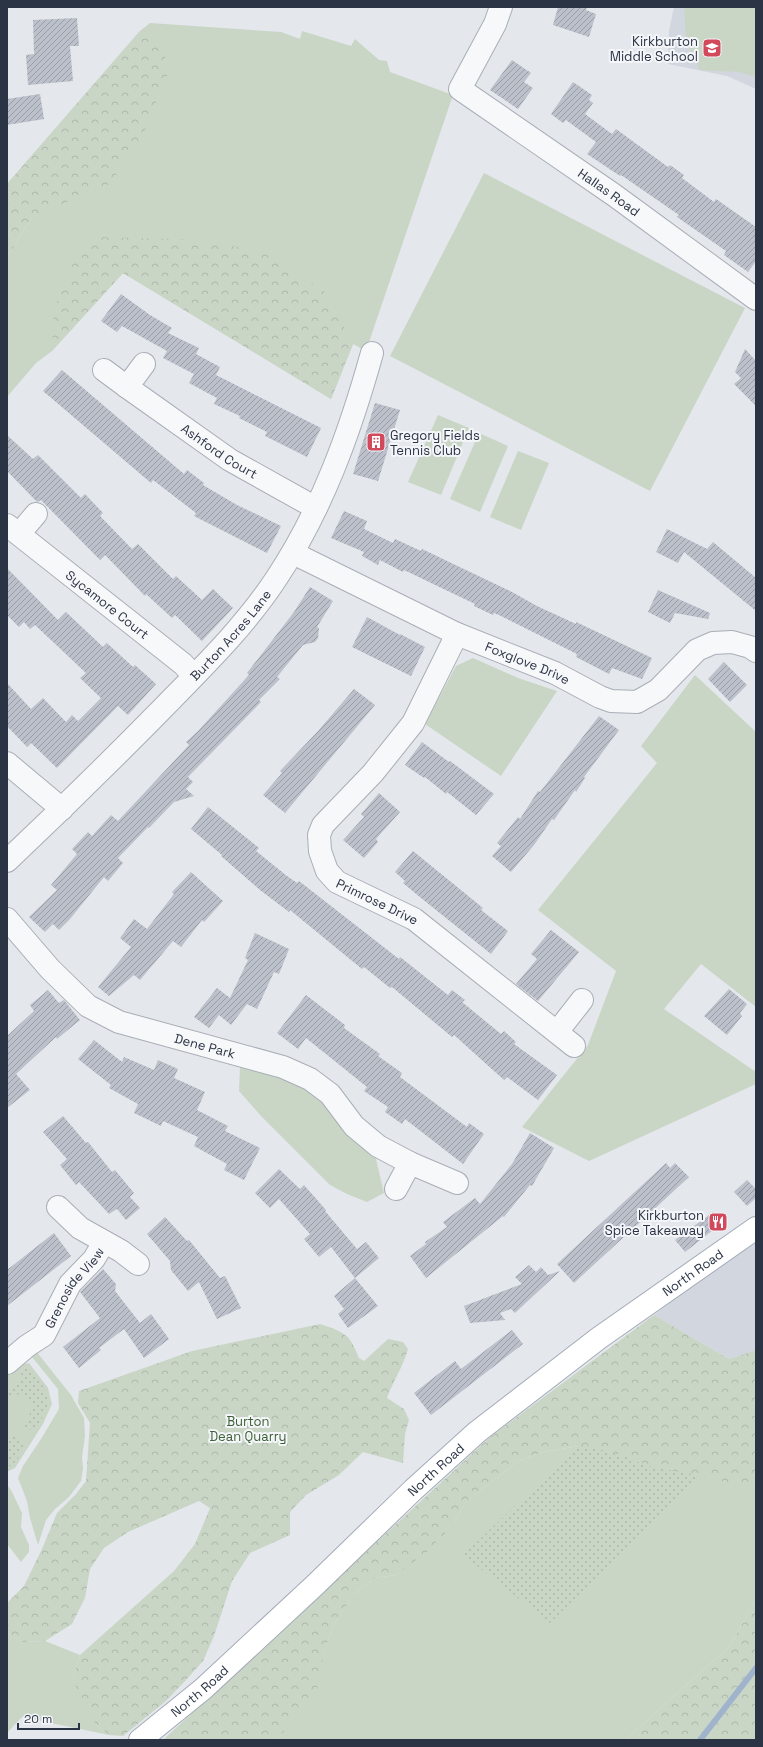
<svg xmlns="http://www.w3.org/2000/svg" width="763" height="1747" font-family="'Space Grotesk',sans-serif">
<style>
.built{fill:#d2d6de}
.green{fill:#c9d6c5}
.forest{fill:url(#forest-crowns)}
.garden{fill:url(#garden-dots)}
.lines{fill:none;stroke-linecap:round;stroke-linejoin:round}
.stream{stroke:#9fb4cc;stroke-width:6}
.building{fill:url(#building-hatch)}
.minor-casing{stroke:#a9aeb7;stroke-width:24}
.major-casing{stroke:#a3abb8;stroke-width:24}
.minor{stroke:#f7f8fa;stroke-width:22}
.major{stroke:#fff;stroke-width:22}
.labels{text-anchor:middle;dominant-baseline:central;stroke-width:4;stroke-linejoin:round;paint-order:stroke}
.poi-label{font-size:13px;fill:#2b3445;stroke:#f4f6f9;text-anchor:end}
.street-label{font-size:13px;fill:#2b3445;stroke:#f4f6f9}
.park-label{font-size:13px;fill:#3f6138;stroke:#f4f6f9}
</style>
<defs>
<pattern id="forest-crowns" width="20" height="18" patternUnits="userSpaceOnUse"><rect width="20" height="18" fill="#c9d6c5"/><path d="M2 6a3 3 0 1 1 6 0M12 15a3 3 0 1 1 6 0" fill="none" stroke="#adb8ab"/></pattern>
<pattern id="garden-dots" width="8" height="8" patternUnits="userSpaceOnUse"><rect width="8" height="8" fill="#c9d6c5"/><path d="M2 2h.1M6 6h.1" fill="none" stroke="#adb8ab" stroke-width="1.8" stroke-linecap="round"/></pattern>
<pattern id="building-hatch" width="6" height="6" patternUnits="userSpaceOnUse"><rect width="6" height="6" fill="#bbc0ca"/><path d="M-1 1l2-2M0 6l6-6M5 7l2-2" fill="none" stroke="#989da6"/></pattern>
</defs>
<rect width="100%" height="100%" fill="#e4e7ec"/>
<!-- built -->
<path class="built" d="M 674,7 L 756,7 L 756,89 L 727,76 L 668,64 L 669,31 Z
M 756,1243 L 756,1350 L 729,1359 L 654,1315 L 716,1266 Z"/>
<!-- green -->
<path class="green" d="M 684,7 L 756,7 L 756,77 L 739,72 L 700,70 L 686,42 Z
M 150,23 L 281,32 L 300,39 L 302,31 L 351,46 L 355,39 L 379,60 L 387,61 L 390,72 L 453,95 L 366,351 L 353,344 L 331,399 L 123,273 L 52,351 L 36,363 L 7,397 L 7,257 L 32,217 L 7,184 L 140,31 Z
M 484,173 L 745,308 L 650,491 L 390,356 Z
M 438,415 L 469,428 L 441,495 L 408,482 Z
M 479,433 L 508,446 L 480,512 L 450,499 Z
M 518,451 L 549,463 L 521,530 L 490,517 Z
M 473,658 L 518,678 L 557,691 L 501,776 L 425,724 L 456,666 Z
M 695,675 L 756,732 L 756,1007 L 701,964 L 664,1009 L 756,1072 L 756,1084 L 589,1161 L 522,1127 L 588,1045 L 616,971 L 538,910 L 657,763 L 641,746 Z
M 240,1067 L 279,1074 L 312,1086 L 375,1155 L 384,1193 L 367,1202 L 347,1194 L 330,1185 L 262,1117 L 239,1091 Z
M 36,1351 L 71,1395 L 84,1418 L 85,1436 L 82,1457 L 83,1468 L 81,1481 L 69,1497 L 55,1509 L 46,1520 L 38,1545 L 30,1518 L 27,1501 L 18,1478 L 23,1466 L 41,1439 L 59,1409 L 58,1389 L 32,1357 Z
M 29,1363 L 48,1388 L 52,1404 L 43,1424 L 15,1468 L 7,1472 L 7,1375 L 19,1365 Z
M 579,1446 L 726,1482 L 754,1482 L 756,1486 L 756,1599 L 730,1646 L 625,1740 L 277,1740 L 291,1720 L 324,1653 L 333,1626 L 355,1593 L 374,1578 L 396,1575 L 452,1526 L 466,1502 L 517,1462 L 543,1452 Z
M 7,1485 L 11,1490 L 22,1513 L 21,1527 L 29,1545 L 29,1552 L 21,1562 L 7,1544 Z
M 7,1624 L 8,1633 L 21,1642 L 45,1641 L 80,1655 L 73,1677 L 96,1724 L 109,1735 L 22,1717 L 7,1733 Z"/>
<!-- forest -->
<path class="forest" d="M 140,31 L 164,53 L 169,71 L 143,135 L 110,184 L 32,217 L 7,257 L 7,184 Z
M 98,237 L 181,239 L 259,250 L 325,292 L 353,344 L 331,399 L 123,273 L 52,351 L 54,310 L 74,261 Z
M 654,1315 L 729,1359 L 756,1350 L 756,1486 L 754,1482 L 726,1482 L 676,1472 L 579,1446 L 543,1452 L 517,1462 L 466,1502 L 452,1526 L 427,1552 L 396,1575 L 374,1578 L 355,1593 L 333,1626 L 324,1653 L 317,1690 L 277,1740 L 163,1740 L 489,1438 Z
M 320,1324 C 344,1332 350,1334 359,1358 L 364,1361 L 388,1339 L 403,1342 L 408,1349 C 403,1367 393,1381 387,1398 L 404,1409 L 409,1420 L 405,1434 L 403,1463 L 363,1452 L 339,1475 L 306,1495 L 290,1512 L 290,1535 L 250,1553 L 232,1581 L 214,1636 L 203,1661 L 186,1680 L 166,1701 L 123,1736 L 109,1735 L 96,1724 L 86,1711 L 78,1694 L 73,1677 L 80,1655 L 174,1571 L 195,1544 L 210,1508 L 199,1501 L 128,1532 L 104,1548 L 90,1569 L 85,1598 L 72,1624 L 45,1641 L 21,1642 L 8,1633 L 7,1603 L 24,1586 L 42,1549 L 57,1513 L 76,1494 L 86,1481 L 90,1423 L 78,1403 L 79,1391 L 192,1351 Z
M 756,1599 L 756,1740 L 625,1740 L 730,1646 Z"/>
<!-- garden -->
<path class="garden" d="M 28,1366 C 52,1398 55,1396 34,1432 L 23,1425 C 32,1413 37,1403 22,1394 L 14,1395 L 7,1399 L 7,1391 L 21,1377 L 22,1369 Z
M 17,1436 L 23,1440 C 24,1452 17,1462 7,1468 L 7,1439 Z
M 579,1446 L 613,1452 L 648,1466 L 702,1476 L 550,1623 L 463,1555 Z"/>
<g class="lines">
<!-- stream -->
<path class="stream" d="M 700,1740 L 756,1668"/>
</g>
<!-- building -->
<path class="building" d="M 558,7 L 587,7 L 586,10 L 596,14 L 589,37 L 553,25 Z
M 77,18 L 79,46 L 70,46 L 73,81 L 28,85 L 26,55 L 34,54 L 33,20 Z
M 512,60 L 531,73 L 524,82 L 533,88 L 518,109 L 490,90 Z
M 573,82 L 592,95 L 589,100 L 593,103 L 585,114 L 612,134 L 616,129 L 668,167 L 670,165 L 684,175 L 682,178 L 714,202 L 716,199 L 756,227 L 756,261 L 748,272 L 724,255 L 726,251 L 677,217 L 679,215 L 621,175 L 620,176 L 587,154 L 596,142 L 566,120 L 563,123 L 551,114 Z
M 40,94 L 44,119 L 7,125 L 7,99 Z
M 121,294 L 150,315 L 172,328 L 168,333 L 199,348 L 196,354 L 220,367 L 216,375 L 321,428 L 307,457 L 265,436 L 267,432 L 239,418 L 240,416 L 214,404 L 217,398 L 189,383 L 194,374 L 163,358 L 167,351 L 122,326 L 117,332 L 101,321 Z
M 745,349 L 756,361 L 756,406 L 734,384 L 741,378 L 735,372 Z
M 62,370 L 184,474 L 187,470 L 204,483 L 203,485 L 237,505 L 281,526 L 267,553 L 194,516 L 196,513 L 153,480 L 151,483 L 43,391 Z
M 375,403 L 400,410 L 378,481 L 353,474 Z
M 7,435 L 33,459 L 38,455 L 81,498 L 85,494 L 103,513 L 100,516 L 132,549 L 138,544 L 173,579 L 176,576 L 202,600 L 213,589 L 233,608 L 202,641 L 175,615 L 172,618 L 146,594 L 145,596 L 105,555 L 100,560 L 41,500 L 37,502 L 7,471 Z
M 344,511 L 367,521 L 364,529 L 393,543 L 395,539 L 421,551 L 422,549 L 512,592 L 537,606 L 576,624 L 576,622 L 652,658 L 642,679 L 612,668 L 609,674 L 576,657 L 577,654 L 501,616 L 494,613 L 493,615 L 474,606 L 475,604 L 404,570 L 403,572 L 380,560 L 378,565 L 362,556 L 364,552 L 331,538 Z
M 667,529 L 707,549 L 713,542 L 756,578 L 756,611 L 684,552 L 678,563 L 656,552 Z
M 7,568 L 58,620 L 66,612 L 103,647 L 107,643 L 133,667 L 135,665 L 156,684 L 128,715 L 118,706 L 57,768 L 31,743 L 27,747 L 7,726 L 7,683 L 31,709 L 43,698 L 66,722 L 72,715 L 78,721 L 101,698 L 80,678 L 86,673 L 35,625 L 30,629 L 24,622 L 19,627 L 7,615 Z
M 310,587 L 333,601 L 317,627 L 319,628 L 318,638 L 315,642 L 303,645 L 277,677 L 280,679 L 259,700 L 261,702 L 188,777 L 193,782 L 186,789 L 194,796 L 174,802 L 149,828 L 148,827 L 118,858 L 123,863 L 108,881 L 104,877 L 70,919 L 59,930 L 53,924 L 45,932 L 29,917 L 57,890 L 51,885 L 77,854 L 72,849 L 88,832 L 92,836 L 111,815 L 118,821 L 189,745 L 186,742 L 198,731 L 249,675 L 247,673 L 294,612 Z
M 658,590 L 710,613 L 708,619 L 675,613 L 670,623 L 648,612 Z
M 367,617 L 400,635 L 400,634 L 425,647 L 411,676 L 352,647 Z
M 724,662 L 747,685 L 730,702 L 708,679 Z
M 354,689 L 375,705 L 285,813 L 263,795 L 282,773 L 280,771 L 318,731 Z
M 599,716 L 619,730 L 584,777 L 585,778 L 576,792 L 575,790 L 554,820 L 552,819 L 534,845 L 511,872 L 492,856 L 501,846 L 497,843 L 518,817 L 520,819 L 538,791 L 540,792 Z
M 422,742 L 449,762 L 450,761 L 494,794 L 476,815 L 447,792 L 446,794 L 425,777 L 424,778 L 405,765 Z
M 379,793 L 400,812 L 376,839 L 378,842 L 364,858 L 343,840 L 364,817 L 361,814 Z
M 208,807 L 259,848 L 256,851 L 287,876 L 297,883 L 299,881 L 399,959 L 400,957 L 448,995 L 452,990 L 465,1000 L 462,1002 L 501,1034 L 504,1031 L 516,1042 L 514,1044 L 557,1075 L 538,1100 L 507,1077 L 504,1080 L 454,1035 L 452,1037 L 392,987 L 390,988 L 364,967 L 362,969 L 290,910 L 289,912 L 260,890 L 221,856 L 222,855 L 191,829 Z
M 413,851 L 483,908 L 481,910 L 508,931 L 491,954 L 421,898 L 403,883 L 405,881 L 395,872 Z
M 191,872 L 223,901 L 204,922 L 202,920 L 181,947 L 173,941 L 140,980 L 134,975 L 109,996 L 98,987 L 131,947 L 120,938 L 134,919 L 147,929 L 174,894 L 172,892 Z
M 551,930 L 579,952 L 538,1001 L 516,984 L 537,959 L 531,954 Z
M 255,933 L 289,949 L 279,974 L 274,972 L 257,1009 L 247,1004 L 231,1025 L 219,1015 L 209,1028 L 194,1017 L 217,988 L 230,998 L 248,960 L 245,958 Z
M 729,989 L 747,1004 L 740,1013 L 742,1016 L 727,1035 L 704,1016 Z
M 48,990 L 59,1003 L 64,1000 L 80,1020 L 57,1039 L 56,1037 L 16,1074 L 30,1090 L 7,1108 L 7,1036 L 34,1011 L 30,1005 Z
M 306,995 L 345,1025 L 344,1028 L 380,1054 L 378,1056 L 402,1073 L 400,1077 L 467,1127 L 469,1123 L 484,1134 L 463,1164 L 405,1119 L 402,1124 L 385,1112 L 388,1107 L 364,1091 L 367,1087 L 306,1038 L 298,1049 L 277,1033 Z
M 94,1040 L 122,1062 L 124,1057 L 154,1070 L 158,1060 L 178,1069 L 174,1078 L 205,1092 L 197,1110 L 228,1126 L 225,1131 L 260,1148 L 244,1180 L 224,1170 L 227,1164 L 194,1146 L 198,1137 L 163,1121 L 161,1126 L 134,1113 L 138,1104 L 109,1088 L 111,1085 L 78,1059 Z
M 63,1116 L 86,1143 L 88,1142 L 112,1172 L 115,1170 L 134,1193 L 130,1197 L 140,1208 L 126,1220 L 117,1209 L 109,1214 L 79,1182 L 76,1185 L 60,1165 L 67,1159 L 43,1132 Z
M 530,1133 L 554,1148 L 532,1186 L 530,1185 L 504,1217 L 503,1216 L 426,1278 L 410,1256 L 426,1244 L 425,1242 L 447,1227 L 443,1222 L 475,1198 L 480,1204 L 512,1164 Z
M 666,1163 L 670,1168 L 675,1163 L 689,1177 L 574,1283 L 557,1264 Z
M 279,1169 L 300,1189 L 304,1185 L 326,1210 L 325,1211 L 357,1249 L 366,1242 L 379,1258 L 355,1278 L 331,1247 L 319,1257 L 304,1239 L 310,1234 L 279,1199 L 270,1208 L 255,1193 Z
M 747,1180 L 756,1189 L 756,1198 L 747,1206 L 734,1192 Z
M 713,1212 L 722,1223 L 685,1252 L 675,1240 Z
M 165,1217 L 187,1241 L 189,1240 L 220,1278 L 225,1276 L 241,1308 L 217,1319 L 199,1282 L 188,1291 L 171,1270 L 170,1261 L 147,1234 Z
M 54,1233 L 71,1256 L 7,1306 L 7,1270 Z
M 529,1265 L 536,1272 L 541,1267 L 548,1275 L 560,1271 L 515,1313 L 511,1309 L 500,1313 L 505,1320 L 470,1323 L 464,1306 L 522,1284 L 515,1277 Z
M 103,1269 L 116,1284 L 115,1291 L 140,1323 L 151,1314 L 169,1339 L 144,1358 L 124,1329 L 99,1348 L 101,1350 L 79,1368 L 63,1347 L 100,1318 L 80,1292 Z
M 355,1278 L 378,1306 L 348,1328 L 338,1314 L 344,1309 L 334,1296 Z
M 512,1330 L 523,1344 L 431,1415 L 414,1393 L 455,1361 L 461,1369 Z"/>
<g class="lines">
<defs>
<g id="minor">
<path id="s1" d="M 501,7 L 495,24 L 460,89 L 614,195 L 756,299"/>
<path id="s2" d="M 104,370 L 127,387 L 230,460 L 316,508"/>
<path d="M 127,387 L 144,364"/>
<path id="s3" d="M 7,525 L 183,664 L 194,676"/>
<path d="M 19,534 L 36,514"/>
<path id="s4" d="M 293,553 L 457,634 L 555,673 L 600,697 L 611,701 L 637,702 L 658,690 L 697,650 L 713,643 L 732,642 L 750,647 L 756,651"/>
<path id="s5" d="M 457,634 L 413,723 L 373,773 L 323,825 L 319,835 L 320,851 L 327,871 L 337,882 L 414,919 L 574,1046"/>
<path d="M 7,763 L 62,809"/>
<path id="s6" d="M 7,861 C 61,810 113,759 165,706 C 204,666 245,626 276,579 C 322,510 350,432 372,353"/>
<path id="s7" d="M 7,919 L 50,969 L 88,1006 L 119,1022 L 283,1067 L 310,1079 L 330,1094 L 354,1126 L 378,1146 L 410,1163 L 457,1183"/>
<path d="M 557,1032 L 582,1000"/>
<path d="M 396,1189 L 410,1163"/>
<path d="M 58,1207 L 80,1228 L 121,1251 L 138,1264"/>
<path id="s8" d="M 7,1363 L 27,1346 L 44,1335 L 70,1284 L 94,1259 L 104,1242"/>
</g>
<g id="major">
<path id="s9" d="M 140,1740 L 203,1689 L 314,1586 L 413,1490 L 477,1432 L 599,1338 L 756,1228"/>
</g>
</defs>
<!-- minor casing -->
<use href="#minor" class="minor-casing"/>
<!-- major casing -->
<use href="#major" class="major-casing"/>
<!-- minor -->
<use href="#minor" class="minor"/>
<!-- major -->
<use href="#major" class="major"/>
</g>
<!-- icons -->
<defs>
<symbol id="school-square" viewBox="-11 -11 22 22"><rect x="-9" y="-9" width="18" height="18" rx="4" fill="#d1495b" stroke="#f4f6f9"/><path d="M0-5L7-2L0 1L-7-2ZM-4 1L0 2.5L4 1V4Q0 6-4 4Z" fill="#fff"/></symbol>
<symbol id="building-square" viewBox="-11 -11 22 22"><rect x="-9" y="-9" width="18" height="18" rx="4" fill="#d1495b" stroke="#f4f6f9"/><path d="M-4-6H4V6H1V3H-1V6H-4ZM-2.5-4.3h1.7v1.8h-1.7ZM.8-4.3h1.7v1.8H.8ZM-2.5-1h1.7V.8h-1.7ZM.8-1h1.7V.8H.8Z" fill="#fff"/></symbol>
<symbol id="restaurant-square" viewBox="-11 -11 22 22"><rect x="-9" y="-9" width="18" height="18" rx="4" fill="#d1495b" stroke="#f4f6f9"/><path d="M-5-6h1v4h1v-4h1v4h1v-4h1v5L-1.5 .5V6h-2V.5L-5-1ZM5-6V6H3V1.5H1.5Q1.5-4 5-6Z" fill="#fff"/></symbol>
</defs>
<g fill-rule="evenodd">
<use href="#school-square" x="701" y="37" width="22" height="22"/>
<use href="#building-square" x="365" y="431" width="22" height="22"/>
<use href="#restaurant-square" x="707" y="1211" width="22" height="22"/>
</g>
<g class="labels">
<!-- poi labels -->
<g class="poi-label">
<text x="698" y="41">Kirkburton<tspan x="698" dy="15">Middle School</tspan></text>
<text x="390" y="435" text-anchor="start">Gregory Fields<tspan x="390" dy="15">Tennis Club</tspan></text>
<text x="704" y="1215">Kirkburton<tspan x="704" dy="15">Spice Takeaway</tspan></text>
</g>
<!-- street labels -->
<g class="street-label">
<text stroke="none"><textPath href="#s1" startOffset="273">Hallas Road</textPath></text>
<text stroke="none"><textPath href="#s2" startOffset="141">Ashford Court</textPath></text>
<text stroke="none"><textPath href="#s3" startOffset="128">Sycamore Court</textPath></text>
<text stroke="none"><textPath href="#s6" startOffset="318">Burton Acres Lane</textPath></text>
<text stroke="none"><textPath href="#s4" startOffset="259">Foxglove Drive</textPath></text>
<text stroke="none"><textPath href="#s5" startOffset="343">Primrose Drive</textPath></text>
<text stroke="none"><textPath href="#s7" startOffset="243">Dene Park</textPath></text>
<text stroke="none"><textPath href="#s9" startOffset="725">North Road</textPath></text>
<text stroke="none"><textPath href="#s8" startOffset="103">Grenoside View</textPath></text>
<text stroke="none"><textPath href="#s9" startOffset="401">North Road</textPath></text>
<text stroke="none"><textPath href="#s9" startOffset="77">North Road</textPath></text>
</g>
<!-- park labels -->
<g class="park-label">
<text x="248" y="1421">Burton<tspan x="248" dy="15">Dean Quarry</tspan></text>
</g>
</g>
<!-- border -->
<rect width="763" height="1747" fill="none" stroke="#2b3445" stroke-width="16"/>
<!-- scale -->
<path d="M18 1723v6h61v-6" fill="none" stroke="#2b3445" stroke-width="2"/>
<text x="24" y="1723" font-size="12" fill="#2b3445" stroke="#f4f6f9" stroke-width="3" paint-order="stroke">20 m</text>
</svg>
